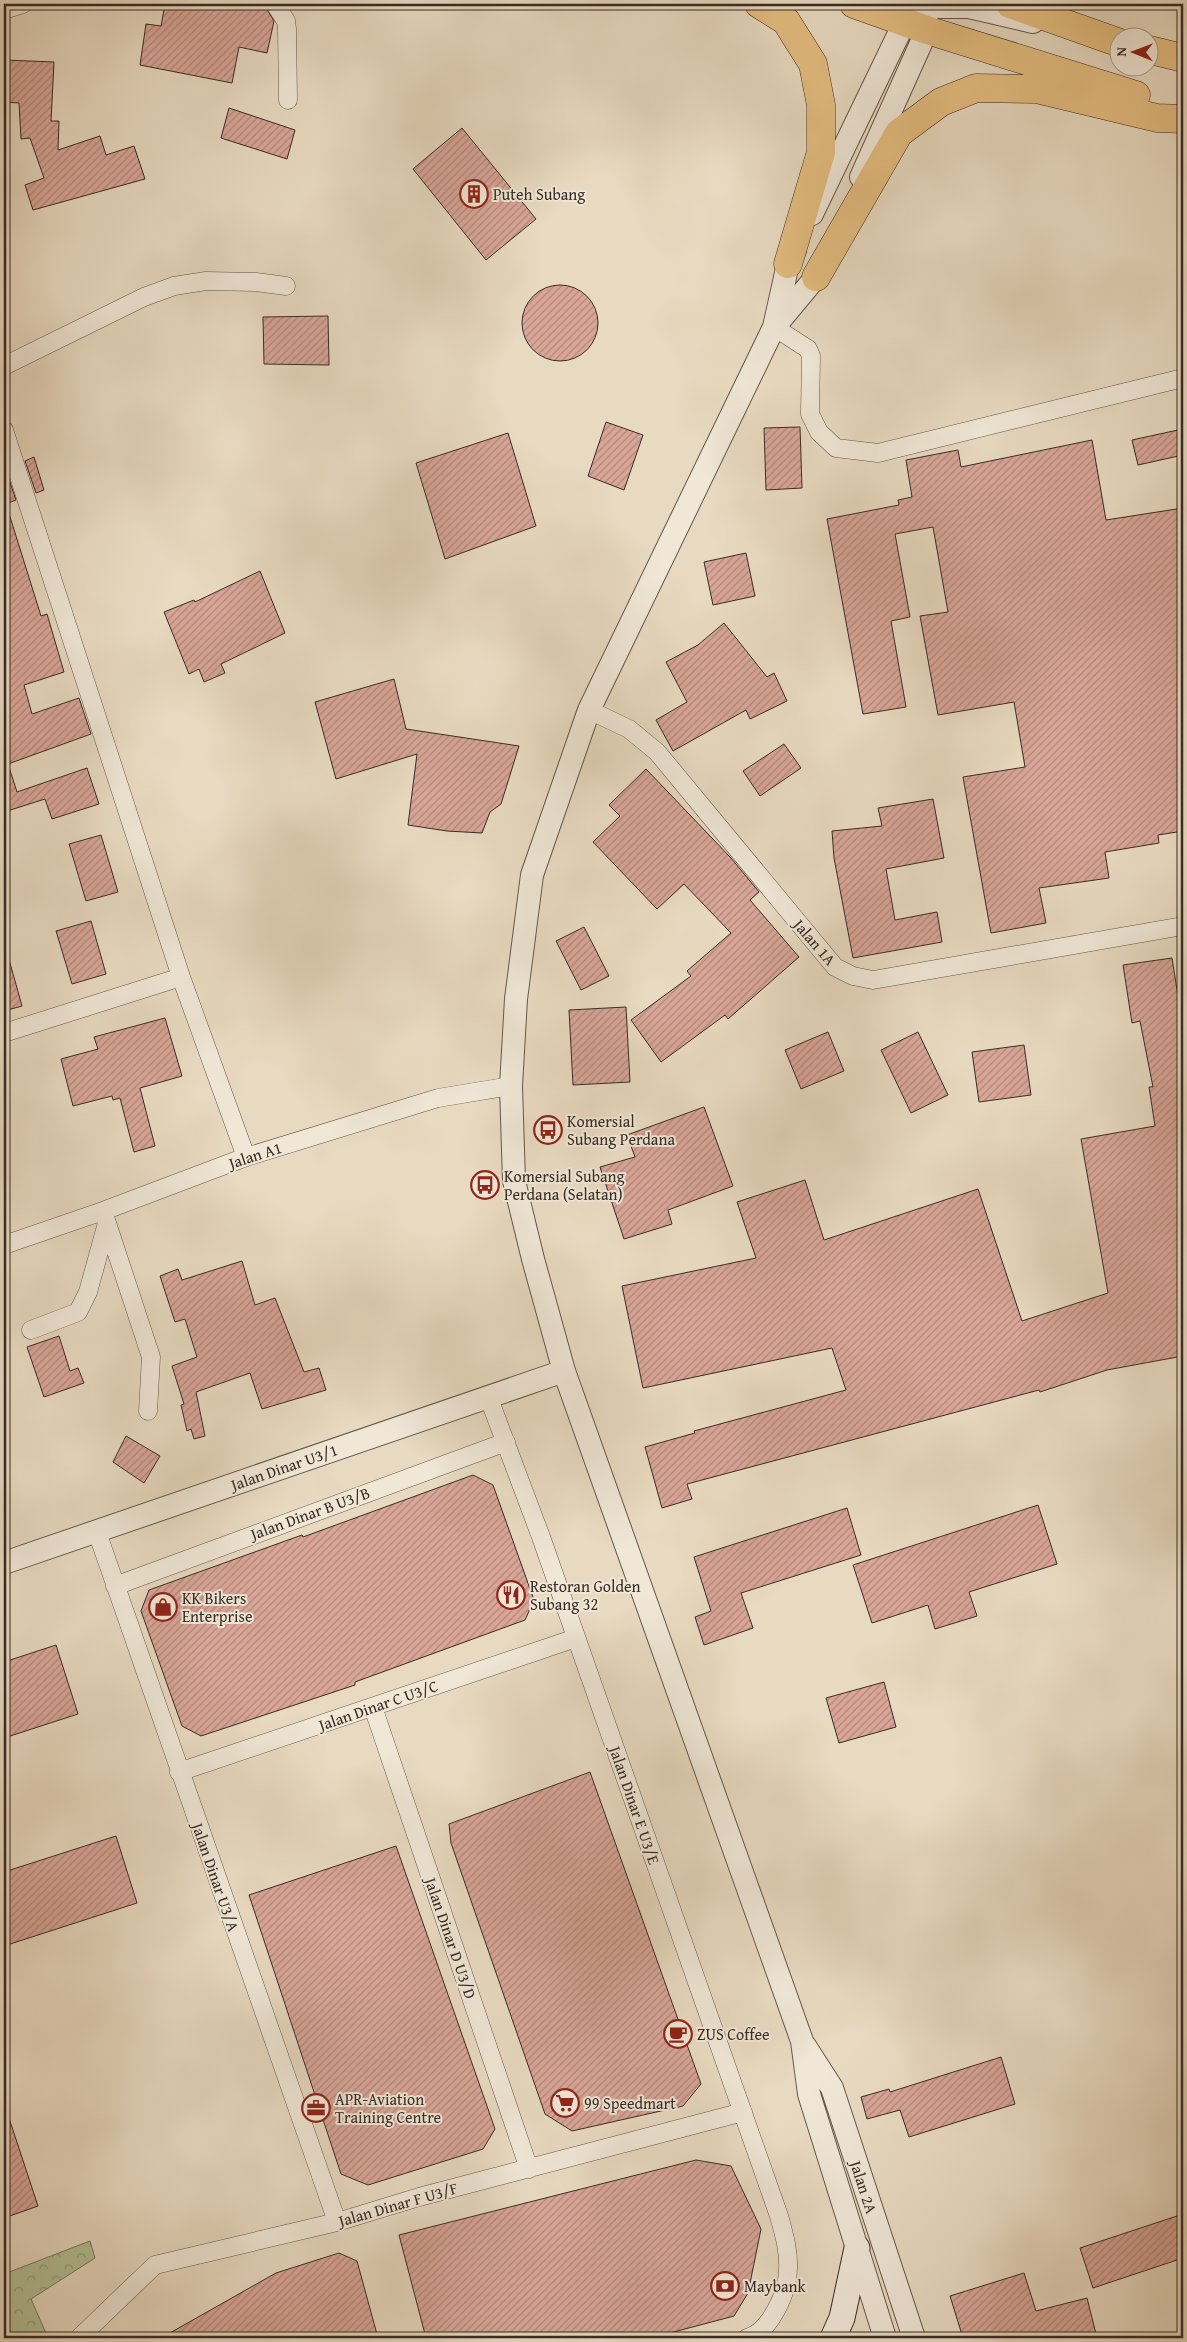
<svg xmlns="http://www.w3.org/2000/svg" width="1187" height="2342" font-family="'Gentium Book Plus',serif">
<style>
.park{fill:url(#park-crowns);stroke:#76765e}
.building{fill:url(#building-hatch);stroke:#382b25}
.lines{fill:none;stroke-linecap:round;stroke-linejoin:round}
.minor-casing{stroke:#64574c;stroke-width:19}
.tertiary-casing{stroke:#64574c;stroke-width:24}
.secondary-casing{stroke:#382b25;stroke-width:27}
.primary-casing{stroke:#382b25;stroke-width:29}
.minor{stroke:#f0e7d7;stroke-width:18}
.tertiary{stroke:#f0e7d7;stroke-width:22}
.secondary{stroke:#f0e7d7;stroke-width:25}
.primary{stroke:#e4bd80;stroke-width:28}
.labels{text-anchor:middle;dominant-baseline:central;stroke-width:4;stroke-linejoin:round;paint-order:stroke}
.poi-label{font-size:16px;fill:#382b25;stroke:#f0e7d7;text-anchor:start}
.street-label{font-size:16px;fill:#382b25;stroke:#f0e7d7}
</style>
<defs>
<pattern id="park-crowns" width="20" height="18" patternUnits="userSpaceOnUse" patternTransform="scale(1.25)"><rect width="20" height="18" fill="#b3c096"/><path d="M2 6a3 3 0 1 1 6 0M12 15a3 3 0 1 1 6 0" fill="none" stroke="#939c7a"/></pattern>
<pattern id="building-hatch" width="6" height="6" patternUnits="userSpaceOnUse" patternTransform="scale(1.25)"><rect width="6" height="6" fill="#d9a698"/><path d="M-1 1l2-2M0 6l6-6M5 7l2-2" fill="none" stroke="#b1877c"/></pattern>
</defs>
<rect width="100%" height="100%" fill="#e8dac1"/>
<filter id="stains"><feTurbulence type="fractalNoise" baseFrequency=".004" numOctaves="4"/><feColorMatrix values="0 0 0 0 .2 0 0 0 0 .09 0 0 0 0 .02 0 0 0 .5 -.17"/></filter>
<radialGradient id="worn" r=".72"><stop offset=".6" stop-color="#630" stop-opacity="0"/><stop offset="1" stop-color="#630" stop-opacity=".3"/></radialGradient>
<!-- park -->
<path class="park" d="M 90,2241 L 95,2258 L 31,2299 L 48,2338 L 4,2338 L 4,2274 Z"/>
<!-- building -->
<path class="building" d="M 165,4 L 257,4 L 265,6 L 274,21 L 267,53 L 239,47 L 232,83 L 140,65 L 146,24 L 161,26 Z
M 4,60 L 54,62 L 51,121 L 59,121 L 58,150 L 100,136 L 106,155 L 134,146 L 145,179 L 33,210 L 25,185 L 44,178 L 30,138 L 21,139 L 19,103 L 4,102 Z
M 229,108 L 295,130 L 287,159 L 221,138 Z
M 462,128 L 536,219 L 486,260 L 413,169 Z
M522 323a38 38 0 1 1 76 0a38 38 0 1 1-76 0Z
M 328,316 L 329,365 L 264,364 L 263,317 Z
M 606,422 L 643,435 L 624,490 L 588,476 Z
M 800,427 L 802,488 L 766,490 L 764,428 Z
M 1178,430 L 1183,455 L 1138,465 L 1132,440 Z
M 508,433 L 536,526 L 445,559 L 416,463 Z
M 1092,440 L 1106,520 L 1183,508 L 1183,831 L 1158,835 L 1159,843 L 1105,852 L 1109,878 L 1039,888 L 1046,923 L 991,933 L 963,777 L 1025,767 L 1014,702 L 938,715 L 920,616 L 948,612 L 933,527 L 895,534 L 910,617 L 891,621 L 906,707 L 863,714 L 827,519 L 899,505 L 898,500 L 912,497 L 906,460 L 958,450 L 961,467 Z
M 34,457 L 44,490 L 36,493 L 25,461 Z
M 5,468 L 16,500 L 6,504 L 41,616 L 47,614 L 64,672 L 24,685 L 32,714 L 79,698 L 91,734 L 8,764 L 17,792 L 87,768 L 99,804 L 52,819 L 45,799 L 4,812 Z
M 746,553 L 755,596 L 713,605 L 704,562 Z
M 260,571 L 285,633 L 221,664 L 225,673 L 204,682 L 199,669 L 189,674 L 164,612 L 194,600 L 195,602 Z
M 724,623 L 767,677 L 774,673 L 787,701 L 750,719 L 746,710 L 673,751 L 656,720 L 687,702 L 666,662 L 698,645 Z
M 394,679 L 406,729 L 519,746 L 501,804 L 490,812 L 482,833 L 447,831 L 408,825 L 417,754 L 336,779 L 315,702 Z
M 784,744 L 801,768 L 760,796 L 743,771 Z
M 646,769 L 731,858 L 759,892 L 750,900 L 799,957 L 728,1019 L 725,1015 L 661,1062 L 631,1020 L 691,976 L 687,971 L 731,933 L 684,884 L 657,909 L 593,842 L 620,816 L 609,805 Z
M 933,799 L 944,858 L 886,869 L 895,920 L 937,912 L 942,942 L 853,958 L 834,858 L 832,831 L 882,826 L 878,808 Z
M 101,835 L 118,892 L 86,901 L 69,844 Z
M 91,921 L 106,974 L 72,984 L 56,931 Z
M 584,927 L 609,976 L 581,990 L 556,941 Z
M 8,956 L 22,1006 L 4,1011 L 4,957 Z
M 1172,958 L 1183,1028 L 1183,1356 L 1107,1370 L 1040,1392 L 1039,1390 L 687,1484 L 692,1499 L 662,1508 L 645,1447 L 695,1433 L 694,1431 L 846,1390 L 832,1348 L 643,1388 L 622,1286 L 756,1258 L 737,1202 L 805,1180 L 824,1240 L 978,1189 L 1022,1321 L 1108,1293 L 1081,1139 L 1155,1126 L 1149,1087 L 1153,1087 L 1140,1021 L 1132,1023 L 1123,965 Z
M 626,1007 L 630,1082 L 573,1085 L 569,1010 Z
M 165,1018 L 182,1076 L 140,1088 L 155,1146 L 134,1152 L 120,1098 L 113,1100 L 112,1096 L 73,1106 L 61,1059 L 98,1049 L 94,1037 Z
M 828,1032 L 844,1071 L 801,1089 L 785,1050 Z
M 918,1032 L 948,1095 L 911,1113 L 881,1050 Z
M 1024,1045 L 1031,1095 L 979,1102 L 972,1052 Z
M 704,1107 L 733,1186 L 668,1210 L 672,1224 L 624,1239 L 600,1167 L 635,1157 L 627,1135 Z
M 242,1261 L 255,1305 L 275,1298 L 304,1372 L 319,1368 L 326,1390 L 262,1409 L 250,1373 L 196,1392 L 205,1436 L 194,1439 L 191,1429 L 187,1431 L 181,1405 L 184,1404 L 172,1366 L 197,1357 L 185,1319 L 175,1322 L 160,1276 L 178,1269 L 182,1280 Z
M 59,1336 L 70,1371 L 78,1368 L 84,1383 L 44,1397 L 27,1347 Z
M 126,1436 L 160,1456 L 144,1483 L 113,1462 Z
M 473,1475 L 493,1485 L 534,1600 L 525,1620 L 355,1682 L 355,1685 L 201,1736 L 182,1726 L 141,1611 L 149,1590 L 302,1535 L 303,1537 Z
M 1038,1505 L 1057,1564 L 969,1592 L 977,1616 L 935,1629 L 928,1605 L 872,1623 L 853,1565 Z
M 847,1508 L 861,1555 L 741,1593 L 753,1628 L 704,1645 L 695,1617 L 711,1611 L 694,1557 Z
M 56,1645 L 78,1714 L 4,1738 L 4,1662 Z
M 884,1682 L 896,1727 L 839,1743 L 826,1698 Z
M 590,1772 L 701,2084 L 683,2106 L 572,2131 L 545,2114 L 451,1843 L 449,1824 Z
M 116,1836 L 137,1903 L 4,1946 L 4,1872 Z
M 396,1846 L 495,2129 L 483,2149 L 368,2185 L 341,2174 L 249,1895 Z
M 1001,2057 L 1015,2104 L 909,2137 L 900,2110 L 867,2119 L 861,2097 L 889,2089 L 890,2092 Z
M 4,2112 L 7,2112 L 38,2206 L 4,2218 Z
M 696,2160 L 731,2166 L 761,2229 L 748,2293 L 734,2316 L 651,2338 L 426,2338 L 399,2235 Z
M 1183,2214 L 1183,2258 L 1093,2288 L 1080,2248 Z
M 339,2253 L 357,2261 L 378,2338 L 161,2338 L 276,2273 Z
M 1024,2273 L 1036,2311 L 1087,2298 L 1097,2338 L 963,2338 L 950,2296 Z"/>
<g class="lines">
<defs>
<path id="minor" d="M 275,4 L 286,21 L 287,29 L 288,100
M 4,10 L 23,4
M 774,327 L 808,349 L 811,356 L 810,414 L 819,432 L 836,448 L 878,453 L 1183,378
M 4,366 L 144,297 L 174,286 L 206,281 L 256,282 L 286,286
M 4,430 L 181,977 L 246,1157
M 589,710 L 629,729 L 657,752 L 835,967 L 853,976 L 873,980 L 1183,926
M 4,1033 L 181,977
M 103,1211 L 151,1357 L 148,1411
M 4,1245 L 103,1211 L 246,1157 L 438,1098 L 511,1086
M 31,1330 L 78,1312 L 88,1292 L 107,1223
M 488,1396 L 541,1537 L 779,2216 C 784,2234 789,2251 788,2269 C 788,2292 770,2332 747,2338
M 97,1532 L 337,2222
M 115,1586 L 506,1442
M 373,1707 L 529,2169
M 179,1772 L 576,1638
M 79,2338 L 155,2265 L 337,2222 L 419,2197 L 743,2112"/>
<path id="tertiary" d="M 861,177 L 927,30 L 926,13
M 812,214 L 905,21 L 926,7 L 969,7 L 1033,22
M 795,250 L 788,264 L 774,327 L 589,710 L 532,875 L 516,999 L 511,1086 L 514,1181 L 533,1259 L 564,1371 L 802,2041 L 809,2094 L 885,2338
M 776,325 L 816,277 L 824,261
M 4,1563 L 564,1371
M 805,2046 L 832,2088 L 914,2338"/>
<path id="secondary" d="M 833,2338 L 842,2318 L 857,2248"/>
<path id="primary" d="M 759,4 L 786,21 L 813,64 L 821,105 L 821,152 L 788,264
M 854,4 L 927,30 L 1136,95
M 1010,4 L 1120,43
M 1150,50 L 1183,58
M 816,277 L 899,133 L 941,102 L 976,88 L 1036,89 L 1157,118 L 1183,119"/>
</defs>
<!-- minor casing -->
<use href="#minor" class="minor-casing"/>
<!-- tertiary casing -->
<use href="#tertiary" class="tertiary-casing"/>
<!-- secondary casing -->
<use href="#secondary" class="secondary-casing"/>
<!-- primary casing -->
<use href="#primary" class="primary-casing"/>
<!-- minor -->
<use href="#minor" class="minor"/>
<!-- tertiary -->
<use href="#tertiary" class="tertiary"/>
<!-- secondary -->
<use href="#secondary" class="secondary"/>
<!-- primary -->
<use href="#primary" class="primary"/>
</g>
<!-- icons -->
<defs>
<symbol id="building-ring" viewBox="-11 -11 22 22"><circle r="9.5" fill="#f0e7d7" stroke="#8f2418" stroke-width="1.5"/><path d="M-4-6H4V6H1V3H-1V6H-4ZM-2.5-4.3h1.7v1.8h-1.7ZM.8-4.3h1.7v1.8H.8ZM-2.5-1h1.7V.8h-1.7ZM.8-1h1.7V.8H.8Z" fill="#8f2418"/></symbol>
<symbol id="bus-ring" viewBox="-11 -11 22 22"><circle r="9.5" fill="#f0e7d7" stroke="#8f2418" stroke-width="1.5"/><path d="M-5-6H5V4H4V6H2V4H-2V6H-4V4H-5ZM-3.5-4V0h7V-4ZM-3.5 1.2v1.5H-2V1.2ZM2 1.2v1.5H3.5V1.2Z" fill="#8f2418"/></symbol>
<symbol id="restaurant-ring" viewBox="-11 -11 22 22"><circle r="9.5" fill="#f0e7d7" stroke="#8f2418" stroke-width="1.5"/><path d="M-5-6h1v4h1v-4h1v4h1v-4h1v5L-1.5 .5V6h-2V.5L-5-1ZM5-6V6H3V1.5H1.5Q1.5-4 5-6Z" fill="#8f2418"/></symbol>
<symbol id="shop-ring" viewBox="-11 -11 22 22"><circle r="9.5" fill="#f0e7d7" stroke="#8f2418" stroke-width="1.5"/><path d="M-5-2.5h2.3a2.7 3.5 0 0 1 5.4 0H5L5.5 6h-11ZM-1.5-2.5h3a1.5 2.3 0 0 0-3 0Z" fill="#8f2418"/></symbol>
<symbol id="cafe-ring" viewBox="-11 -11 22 22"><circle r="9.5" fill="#f0e7d7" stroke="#8f2418" stroke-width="1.5"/><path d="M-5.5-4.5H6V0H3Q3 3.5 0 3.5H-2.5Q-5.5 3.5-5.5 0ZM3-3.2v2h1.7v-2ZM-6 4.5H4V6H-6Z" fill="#8f2418"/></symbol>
<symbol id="supermarket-ring" viewBox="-11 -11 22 22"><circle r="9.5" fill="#f0e7d7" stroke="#8f2418" stroke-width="1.5"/><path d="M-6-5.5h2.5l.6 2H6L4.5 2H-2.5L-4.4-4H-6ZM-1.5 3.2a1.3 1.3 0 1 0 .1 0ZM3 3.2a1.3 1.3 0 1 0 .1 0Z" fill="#8f2418"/></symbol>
<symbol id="office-ring" viewBox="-11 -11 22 22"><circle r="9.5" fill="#f0e7d7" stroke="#8f2418" stroke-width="1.5"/><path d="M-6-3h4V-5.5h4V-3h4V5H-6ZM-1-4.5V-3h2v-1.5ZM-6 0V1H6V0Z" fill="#8f2418"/></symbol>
<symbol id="bank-ring" viewBox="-11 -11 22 22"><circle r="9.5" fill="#f0e7d7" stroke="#8f2418" stroke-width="1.5"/><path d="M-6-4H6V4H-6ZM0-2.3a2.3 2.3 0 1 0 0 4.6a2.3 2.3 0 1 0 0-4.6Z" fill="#8f2418"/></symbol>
</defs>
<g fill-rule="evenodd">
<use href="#building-ring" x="458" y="178" width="32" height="32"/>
<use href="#bus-ring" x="532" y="1114" width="32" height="32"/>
<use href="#bus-ring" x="469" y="1169" width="32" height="32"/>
<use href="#restaurant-ring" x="495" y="1579" width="32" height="32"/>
<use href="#shop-ring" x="147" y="1591" width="32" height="32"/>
<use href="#cafe-ring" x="662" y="2018" width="32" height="32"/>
<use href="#supermarket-ring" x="549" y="2087" width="32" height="32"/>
<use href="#office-ring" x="300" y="2092" width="32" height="32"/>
<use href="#bank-ring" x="709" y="2270" width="32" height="32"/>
</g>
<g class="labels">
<!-- poi labels -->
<g class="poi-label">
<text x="493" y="194">Puteh Subang</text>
<text x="567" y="1121">Komersial<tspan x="567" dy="18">Subang Perdana</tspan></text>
<text x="504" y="1176">Komersial Subang<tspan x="504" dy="18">Perdana (Selatan)</tspan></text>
<text x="530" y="1586">Restoran Golden<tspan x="530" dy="18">Subang 32</tspan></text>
<text x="182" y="1598">KK Bikers<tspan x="182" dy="18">Enterprise</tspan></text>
<text x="697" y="2034">ZUS Coffee</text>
<text x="335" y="2099">APR-Aviation<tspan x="335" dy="18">Training Centre</tspan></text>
<text x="584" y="2103">99 Speedmart</text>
<text x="744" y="2286">Maybank</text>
</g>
<!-- street labels -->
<g class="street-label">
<text transform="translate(815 942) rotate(49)">Jalan 1A</text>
<text transform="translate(255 1155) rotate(-18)">Jalan A1</text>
<text transform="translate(284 1467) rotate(-19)">Jalan Dinar U3/1</text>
<text transform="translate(310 1513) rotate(-20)">Jalan Dinar B U3/B</text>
<text transform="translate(378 1705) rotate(-19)">Jalan Dinar C U3/C</text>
<text transform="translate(635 1805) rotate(71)">Jalan Dinar E U3/E</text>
<text transform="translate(216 1877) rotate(71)">Jalan Dinar U3/A</text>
<text transform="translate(451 1938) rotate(71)">Jalan Dinar D U3/D</text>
<text transform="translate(864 2187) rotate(72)">Jalan 2A</text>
<text transform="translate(398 2204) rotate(-16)">Jalan Dinar F U3/F</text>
</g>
</g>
<!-- margin -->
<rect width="1187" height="2342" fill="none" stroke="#e8dac1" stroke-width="20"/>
<rect x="5" y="5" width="1177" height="2332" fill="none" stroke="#382b25" stroke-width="2.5"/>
<rect x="10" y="10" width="1167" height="2322" fill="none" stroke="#382b25"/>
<!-- north arrow -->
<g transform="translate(1134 52) rotate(271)"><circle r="24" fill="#f0e7d7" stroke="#a69c90"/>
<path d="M0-4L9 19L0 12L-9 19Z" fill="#8f2418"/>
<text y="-8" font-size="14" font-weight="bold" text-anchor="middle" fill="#382b25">N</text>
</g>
<rect width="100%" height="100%" filter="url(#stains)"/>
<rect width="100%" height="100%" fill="url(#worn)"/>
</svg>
